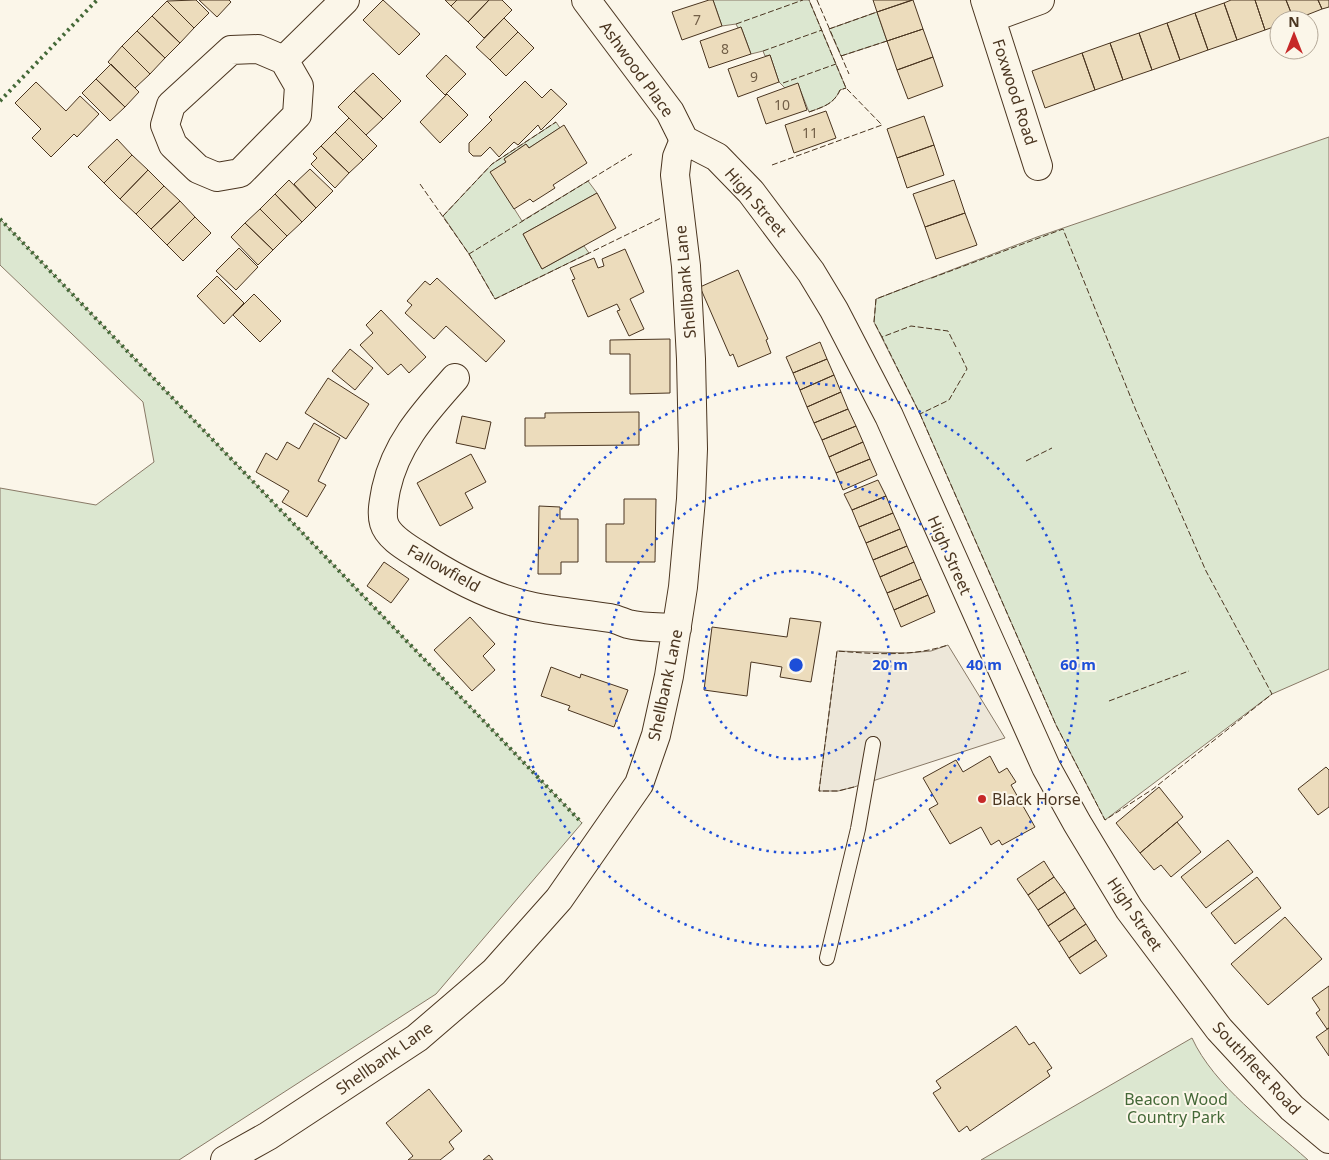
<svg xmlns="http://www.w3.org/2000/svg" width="1329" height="1160" font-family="'Noto Sans',sans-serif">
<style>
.green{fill:#dce7d0;stroke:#887966}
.parking{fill:#ede7d9;stroke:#887966}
.building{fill:#ecdcbc;stroke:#4a3520}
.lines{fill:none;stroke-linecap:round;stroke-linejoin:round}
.service-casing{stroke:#4a3520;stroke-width:16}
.minor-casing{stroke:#4a3520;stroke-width:30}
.secondary-casing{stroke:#4a3520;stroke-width:30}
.service{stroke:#fbf6e9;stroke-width:14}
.minor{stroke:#fbf6e9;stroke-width:28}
.secondary{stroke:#fbf6e9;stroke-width:28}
.hedge{stroke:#436837;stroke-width:4;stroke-dasharray:2.5 4;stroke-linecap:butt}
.fence{stroke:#4a3520;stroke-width:1;stroke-dasharray:6 2.5;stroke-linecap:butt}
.ring{fill:none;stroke:#1d4ed8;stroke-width:2.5;stroke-dasharray:2.5 5}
.poi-dot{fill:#c62828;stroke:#fbf6e9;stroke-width:2}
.labels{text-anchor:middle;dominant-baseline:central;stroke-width:4;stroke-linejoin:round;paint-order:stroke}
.number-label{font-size:14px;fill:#725f47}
.street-label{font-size:16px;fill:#4a3520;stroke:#fbf6e9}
.poi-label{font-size:16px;fill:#4a3520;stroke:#fbf6e9;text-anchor:start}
.park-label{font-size:16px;fill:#436837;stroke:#fbf6e9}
.centre{fill:#1d4ed8;stroke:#fbf6e9;stroke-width:2.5}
.ring-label{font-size:15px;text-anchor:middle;font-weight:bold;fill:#1d4ed8;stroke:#fbf6e9;stroke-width:4;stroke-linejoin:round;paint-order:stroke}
</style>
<rect width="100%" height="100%" fill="#fbf6e9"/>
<!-- green -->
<path class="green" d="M 713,0 L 809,0 L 846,88 L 840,90 C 834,104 823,107 809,112 L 798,84 L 785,88 L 779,82 L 770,55 L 765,56 L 763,51 L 751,54 L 741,27 L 738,28 L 736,24 L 722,26 Z
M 877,12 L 887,41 L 841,56 L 829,29 Z
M 556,122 L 560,128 L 529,148 L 526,144 L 504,159 L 506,162 L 491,172 L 522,221 L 588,181 L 597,193 L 523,234 L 542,269 L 584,246 L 589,253 L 495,299 L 469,254 L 443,216 L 492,164 Z
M 1329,137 L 1329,669 L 1272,694 L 1105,820 L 1056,725 L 920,414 L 874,322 L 876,299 L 1037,237 Z
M 0,219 L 582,823 L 436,994 L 179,1160 L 0,1160 L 0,488 L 96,505 L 154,462 L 143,402 L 0,265 Z
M 1192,1038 C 1214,1086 1269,1125 1308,1160 L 981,1160 Z"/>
<!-- parking -->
<path class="parking" d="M 948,645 L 1005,738 L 854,787 L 838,791 L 819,791 L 837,651 L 908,653 L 931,651 Z"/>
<!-- building -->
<path class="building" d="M 196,0 L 209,13 L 194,28 L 167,1 Z
M 199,0 L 229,0 L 231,2 L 217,17 Z
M 383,0 L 420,34 L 399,55 L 363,20 Z
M 445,0 L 457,0 L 451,6 Z
M 457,0 L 489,0 L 468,22 L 451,6 Z
M 489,0 L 502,0 L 512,10 L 484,38 L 468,22 Z
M 709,0 L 713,0 L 722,26 L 682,40 L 672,12 Z
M 873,0 L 912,0 L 877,12 Z
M 913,0 L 923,29 L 887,41 L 877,12 Z
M 1231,0 L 1255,0 L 1265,30 L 1237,40 L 1224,3 Z
M 1255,0 L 1286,0 L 1294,20 L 1279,20 L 1279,25 L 1265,30 Z
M 1286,0 L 1318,0 L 1322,9 L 1294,20 Z
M 1318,0 L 1329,0 L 1329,7 L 1322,9 Z
M 167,1 L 194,28 L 180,43 L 152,16 Z
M 1224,3 L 1237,40 L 1208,50 L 1195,13 Z
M 1195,13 L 1208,50 L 1180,60 L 1167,23 Z
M 152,16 L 180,43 L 165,58 L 137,31 Z
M 504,18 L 518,32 L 490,60 L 476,47 Z
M 1167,23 L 1180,60 L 1152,70 L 1139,33 Z
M 741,27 L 751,54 L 709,68 L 700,41 Z
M 923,29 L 933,57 L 897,70 L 887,41 Z
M 137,31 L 165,58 L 150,74 L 122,46 Z
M 518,32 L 534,48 L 506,76 L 490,60 Z
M 1139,33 L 1152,70 L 1123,80 L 1110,43 Z
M 1110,43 L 1123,80 L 1095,90 L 1082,53 Z
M 122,46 L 150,74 L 135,88 L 108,62 Z
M 1082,53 L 1095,90 L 1045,108 L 1032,71 Z
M 446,55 L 466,74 L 445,95 L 426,76 Z
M 770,55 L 779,82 L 738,97 L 728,69 Z
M 933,57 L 943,86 L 908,99 L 897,70 Z
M 111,64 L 139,92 L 125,107 L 96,79 Z
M 373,73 L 401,101 L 383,119 L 354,91 Z
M 96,79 L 125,107 L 110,121 L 82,93 Z
M 525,81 L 542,98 L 551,89 L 567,104 L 541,130 L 538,125 L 518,145 L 514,142 L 499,157 L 490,147 L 481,156 L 473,156 L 469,152 L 469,143 L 492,120 L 489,117 Z
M 36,82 L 66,111 L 80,96 L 99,114 L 77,137 L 74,134 L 51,157 L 32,138 L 41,129 L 15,103 Z
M 798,83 L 807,110 L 766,124 L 757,98 Z
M 354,91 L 383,119 L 366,135 L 338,107 Z
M 447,94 L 468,115 L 440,143 L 420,122 Z
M 826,111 L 836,138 L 794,153 L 785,125 Z
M 924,116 L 934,145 L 897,158 L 887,129 Z
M 349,118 L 377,146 L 363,160 L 335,132 Z
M 564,125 L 587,163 L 553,185 L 555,188 L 533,202 L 530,199 L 514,209 L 490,172 L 506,162 L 504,159 L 526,144 L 529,148 Z
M 335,132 L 363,160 L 349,173 L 321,146 Z
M 117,139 L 132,155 L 104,183 L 88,167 Z
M 934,145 L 944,175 L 907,188 L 897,158 Z
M 321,146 L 349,173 L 335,188 L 311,164 L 317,158 L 313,154 Z
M 132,155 L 148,170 L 120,199 L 104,183 Z
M 310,169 L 333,191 L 316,208 L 294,184 Z
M 148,170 L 164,186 L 136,214 L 120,199 Z
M 289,180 L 316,208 L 302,222 L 275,194 Z
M 954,180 L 965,213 L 925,227 L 913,194 Z
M 164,186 L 180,201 L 151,229 L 136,214 Z
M 597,193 L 616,228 L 542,269 L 523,234 Z
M 275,194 L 302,222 L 287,236 L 260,209 Z
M 180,201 L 195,217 L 167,245 L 151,229 Z
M 260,209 L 287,236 L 273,250 L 245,223 Z
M 965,213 L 977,245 L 936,259 L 925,227 Z
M 195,217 L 211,233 L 183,261 L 167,245 Z
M 245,223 L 273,250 L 258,265 L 231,237 Z
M 239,248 L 258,267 L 236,290 L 216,271 Z
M 625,249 L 644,292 L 630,299 L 644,329 L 629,336 L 617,311 L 620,310 L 617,304 L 588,317 L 572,280 L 575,279 L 570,268 L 594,258 L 598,268 L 604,266 L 602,259 Z
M 738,270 L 768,339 L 766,340 L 771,353 L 738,367 L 733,354 L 730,356 L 700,287 Z
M 217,276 L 244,303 L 224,324 L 197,296 Z
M 437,278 L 505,341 L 486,362 L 446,326 L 434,339 L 405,313 L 412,305 L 407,301 L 425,281 L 430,285 Z
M 254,294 L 281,321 L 260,342 L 233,315 Z
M 381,310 L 426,357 L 409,373 L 401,364 L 388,375 L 360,345 L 373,333 L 366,325 Z
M 670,339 L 670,393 L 630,394 L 630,354 L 610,354 L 610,340 Z
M 820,342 L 827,359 L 793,373 L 786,357 Z
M 350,349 L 373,368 L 355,390 L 332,371 Z
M 827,359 L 834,375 L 800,390 L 793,373 Z
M 834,375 L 841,392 L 807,407 L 800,390 Z
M 328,378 L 369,404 L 346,439 L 305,413 Z
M 841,392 L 848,409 L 814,423 L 807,407 Z
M 848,409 L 856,426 L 822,440 L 814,423 Z
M 639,412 L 639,445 L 525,446 L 525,418 L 545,418 L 545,413 Z
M 462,416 L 491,422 L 485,449 L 456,443 Z
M 314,423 L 340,438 L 318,481 L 326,485 L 307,517 L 282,502 L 289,491 L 256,472 L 266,453 L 277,460 L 287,442 L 299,449 Z
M 856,426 L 863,442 L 829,457 L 822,440 Z
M 863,442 L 870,459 L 836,473 L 829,457 Z
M 471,454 L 486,482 L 465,493 L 473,508 L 440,526 L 417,483 Z
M 870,459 L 877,475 L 843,490 L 836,473 Z
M 878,480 L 886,496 L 852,510 L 844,494 Z
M 886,496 L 893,513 L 859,527 L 852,510 Z
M 624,499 L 656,499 L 655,562 L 606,562 L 606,524 L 624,524 Z
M 539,506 L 560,507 L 560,519 L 578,519 L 578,562 L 561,562 L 561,574 L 538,574 Z
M 893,513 L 900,529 L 866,543 L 859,527 Z
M 900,529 L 907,546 L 873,560 L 866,543 Z
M 907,546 L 914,562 L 880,577 L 873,560 Z
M 384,562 L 409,579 L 391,603 L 367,586 Z
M 914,562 L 921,579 L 887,593 L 880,577 Z
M 921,579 L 928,595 L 894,610 L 887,593 Z
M 928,595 L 935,612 L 901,627 L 894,610 Z
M 470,617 L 495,644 L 483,656 L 495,670 L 472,691 L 434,650 Z
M 790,618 L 821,622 L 811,682 L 780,677 L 782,667 L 751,662 L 747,696 L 704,690 L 712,627 L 787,637 Z
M 551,667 L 580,678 L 581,674 L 628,690 L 614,727 L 568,710 L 570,706 L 541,696 Z
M 990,756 L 999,773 L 1007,768 L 1016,782 L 1011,785 L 1035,827 L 1002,845 L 999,840 L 991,845 L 981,827 L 950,844 L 929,809 L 938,804 L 923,778 L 956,760 L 963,772 Z
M 1326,767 L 1329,770 L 1329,807 L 1318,815 L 1298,789 Z
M 1159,787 L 1183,817 L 1140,853 L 1116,823 Z
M 1177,822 L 1201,852 L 1171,877 L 1161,865 L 1154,870 L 1140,853 Z
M 1228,840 L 1253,872 L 1206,908 L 1181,877 Z
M 1044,861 L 1054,877 L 1028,895 L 1017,879 Z
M 1054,877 L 1065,892 L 1038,910 L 1028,895 Z
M 1257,877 L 1281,908 L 1235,944 L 1211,913 Z
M 1065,892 L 1075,908 L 1048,926 L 1038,910 Z
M 1075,908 L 1086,924 L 1059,942 L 1048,926 Z
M 1285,917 L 1322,959 L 1268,1005 L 1231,964 Z
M 1086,924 L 1096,940 L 1069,958 L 1059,942 Z
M 1096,940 L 1107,956 L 1080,974 L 1069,958 Z
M 1329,986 L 1329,1028 L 1327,1029 L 1316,1013 L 1320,1010 L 1312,998 Z
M 1016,1026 L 1029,1045 L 1034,1042 L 1052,1068 L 1047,1071 L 1050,1076 L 970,1131 L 967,1126 L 959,1132 L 933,1093 L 941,1088 L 936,1081 Z
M 1329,1028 L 1329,1056 L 1316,1037 Z
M 429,1089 L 462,1131 L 449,1142 L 454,1149 L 440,1160 L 408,1160 L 413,1156 L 386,1123 Z
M 489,1155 L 493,1160 L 483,1160 Z"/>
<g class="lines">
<defs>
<path id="service" d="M 827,958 L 858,829 L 873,744"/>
<path id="minor" d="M 985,0 L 1038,166
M 991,18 L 1040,0
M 258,49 L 284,60 L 299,86 L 297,115 L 240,173 L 217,177 L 198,169 L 173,145 L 165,125 L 171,105 L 231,50 Z
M 284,60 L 345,0
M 455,378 C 425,412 396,443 386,489 C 384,500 381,513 384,523 C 388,537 406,547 417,554 C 452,577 493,599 534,607 C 559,612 585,614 610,618 C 616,619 622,622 628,624 C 643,628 661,627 677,628
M 225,1160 L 268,1136 L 417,1038 L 494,972 L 559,899 L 639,784 L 656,735 L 669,676 L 683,587 L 691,499 L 693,449 L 691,359 L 686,266 L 675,175 L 677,157 L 684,140"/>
<path id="secondary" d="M 586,0 L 670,112 L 684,140 L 717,157 L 751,192 L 811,272 L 834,310 L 889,416 L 1046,767 L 1077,823 L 1129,909 L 1219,1029 L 1292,1108 L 1329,1139"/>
</defs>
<!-- service casing -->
<use href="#service" class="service-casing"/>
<!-- minor casing -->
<use href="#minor" class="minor-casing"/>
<!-- secondary casing -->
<use href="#secondary" class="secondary-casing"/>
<!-- service -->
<use href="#service" class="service"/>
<!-- minor -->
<use href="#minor" class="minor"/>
<!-- secondary -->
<use href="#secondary" class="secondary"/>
<!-- hedge -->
<path class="hedge" d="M 0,101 L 97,0
M 0,219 L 582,823"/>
<!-- fence -->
<path class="fence" d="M 817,0 L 849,74
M 736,24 L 803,0
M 829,29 L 877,12
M 763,51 L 822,30
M 841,56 L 887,41
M 783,83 L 836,64
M 809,112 C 823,107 834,104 840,90 L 846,88
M 772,165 L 882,125 L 846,88 L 809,0
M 420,184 L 469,254 L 632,154
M 443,216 L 492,164 L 556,122
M 469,254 L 495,299 L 661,218
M 882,337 L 874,322 L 876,299 L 925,280
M 956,347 L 948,331 L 911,326 L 882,337 L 920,414 L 949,400 L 967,369 L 959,352
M 920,414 L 1056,725 L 1105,820 L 1153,789 L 1272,694 L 1206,571 L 1137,413 L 1063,229 L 929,279
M 1026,461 L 1052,448
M 1109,701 L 1189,671
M 854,787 L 838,791 L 819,791 L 837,651 C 874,654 912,657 948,645"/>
</g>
<!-- distance rings -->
<g class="ring">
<circle cx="796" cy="665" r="94"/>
<circle cx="796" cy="665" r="188"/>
<circle cx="796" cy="665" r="282"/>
</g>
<!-- markers -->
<circle class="poi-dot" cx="982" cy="799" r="5"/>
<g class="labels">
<!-- number labels -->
<g class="number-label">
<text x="697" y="19">7</text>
<text x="725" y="48">8</text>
<text x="754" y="76">9</text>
<text x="782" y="104">10</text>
<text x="810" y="132">11</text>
</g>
<!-- street labels -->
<g class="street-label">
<text transform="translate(637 69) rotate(54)">Ashwood Place</text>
<text transform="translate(1015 92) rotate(72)">Foxwood Road</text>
<text transform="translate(756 202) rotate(49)">High Street</text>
<text transform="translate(685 282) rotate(-95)">Shellbank Lane</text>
<text transform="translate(950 555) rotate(66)">High Street</text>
<text transform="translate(444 568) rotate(29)">Fallowfield</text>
<text transform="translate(665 685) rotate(-78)">Shellbank Lane</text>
<text transform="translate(1135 914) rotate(56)">High Street</text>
<text transform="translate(384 1058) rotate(-35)">Shellbank Lane</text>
<text transform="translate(1257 1068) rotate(47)">Southfleet Road</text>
</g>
<!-- poi labels -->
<g class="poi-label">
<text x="992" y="799">Black Horse</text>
</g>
<!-- park labels -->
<g class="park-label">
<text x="1176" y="1099">Beacon Wood<tspan x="1176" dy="18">Country Park</tspan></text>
</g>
</g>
<circle cx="796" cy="665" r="8" class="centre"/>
<g class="ring-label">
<text x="890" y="670">20 m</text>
<text x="984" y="670">40 m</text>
<text x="1078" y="670">60 m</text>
</g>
<!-- north arrow -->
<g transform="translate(1294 35)"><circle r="24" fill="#fbf6e9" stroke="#b4a999"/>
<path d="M0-4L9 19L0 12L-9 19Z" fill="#c62828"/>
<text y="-8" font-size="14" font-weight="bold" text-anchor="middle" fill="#4a3520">N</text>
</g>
</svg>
